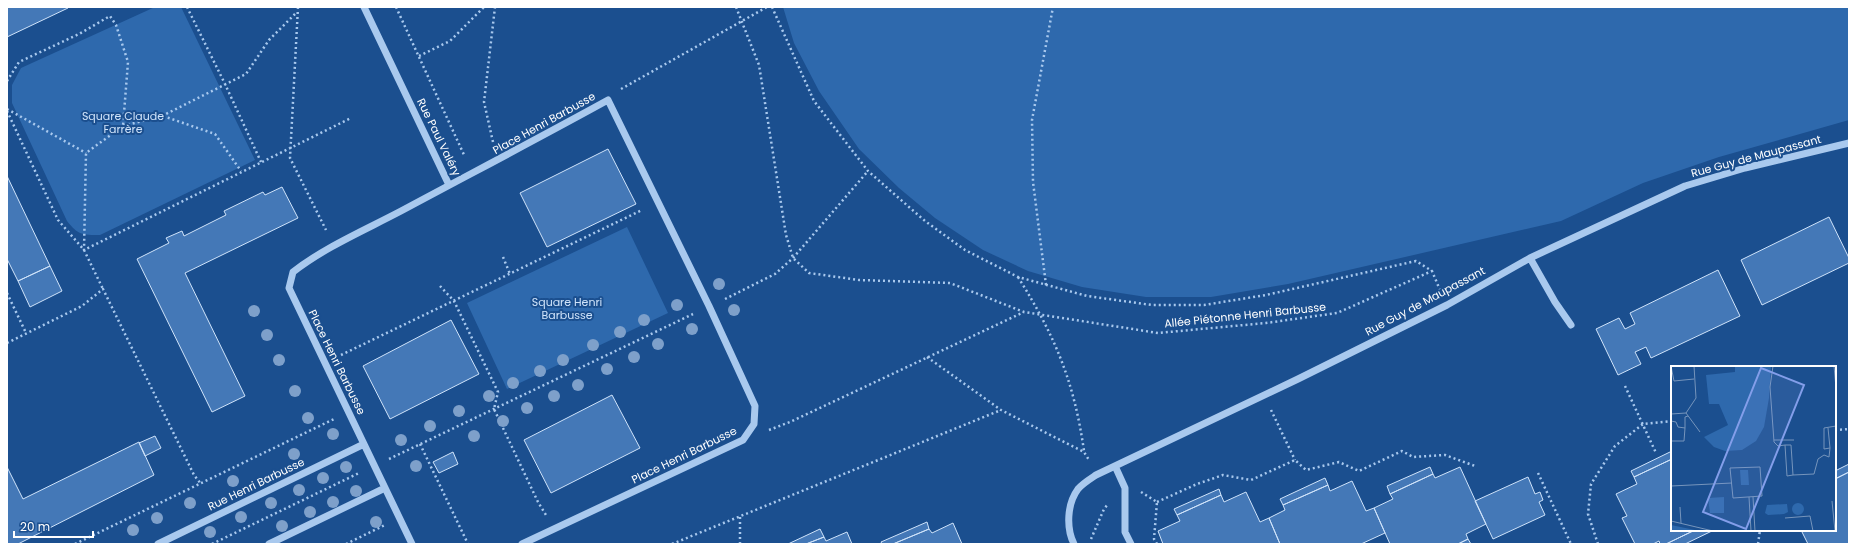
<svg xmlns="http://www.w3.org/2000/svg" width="1856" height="551" font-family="Poppins,sans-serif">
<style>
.green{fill:#2e69ad}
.building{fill:#4478b7;stroke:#cfe3fa}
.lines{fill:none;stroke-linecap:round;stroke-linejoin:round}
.path{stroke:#a9c9ee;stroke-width:2.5;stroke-dasharray:2 3;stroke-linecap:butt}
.minor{stroke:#a9c9ee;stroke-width:7}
.tree{fill:#7ea0ca}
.labels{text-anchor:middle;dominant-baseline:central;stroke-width:4;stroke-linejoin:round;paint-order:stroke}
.park-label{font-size:11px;fill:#cfe3fa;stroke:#1b4f8f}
.street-label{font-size:11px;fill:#fff;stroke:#1b4f8f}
.inset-road{fill:none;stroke:#7695bc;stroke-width:1}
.view{fill:#839eea;fill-opacity:0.15;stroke:#839eea;stroke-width:2}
.inset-edge{fill:none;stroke:#fff;stroke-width:2}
</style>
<rect width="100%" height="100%" fill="#1b4f8f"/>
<!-- green -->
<path class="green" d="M 155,7 L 181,7 L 255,160 L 100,235 C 82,235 78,235 67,221 L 12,103 L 12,85 L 21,68 Z
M 783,7 L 1849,7 L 1849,120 L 1719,157 L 1643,183 L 1561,221 L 1288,284 L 1211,297 L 1146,297 L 1082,287 L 1028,271 L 983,250 L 935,218 L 899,188 L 859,149 L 819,91 L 794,43 Z
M 627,227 L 668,313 L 507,389 L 467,303 Z"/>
<!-- building -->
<path class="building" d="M 7,7 L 68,7 L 68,8 L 7,37 Z
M 608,149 L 636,204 L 547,247 L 520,193 Z
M 7,176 L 50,266 L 18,281 L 7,259 Z
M 282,187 L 298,218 L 185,273 L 245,396 L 212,412 L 137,259 L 169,243 L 166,238 L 182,231 L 184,236 L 226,215 L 224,211 L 263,192 L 265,195 Z
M 1829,217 L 1849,258 L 1849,263 L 1762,305 L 1741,260 Z
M 50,266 L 62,291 L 30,307 L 18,281 Z
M 1718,270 L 1740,316 L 1651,358 L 1646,347 L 1635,352 L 1641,364 L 1618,375 L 1596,329 L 1619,318 L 1625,329 L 1635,324 L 1630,313 Z
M 451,320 L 479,374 L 390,419 L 363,366 Z
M 612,395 L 640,448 L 551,493 L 524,440 Z
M 155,436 L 161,448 L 145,456 L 139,443 Z
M 139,442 L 154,475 L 18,544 L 7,544 L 7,467 L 23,499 Z
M 1672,451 L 1672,459 L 1634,477 L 1631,471 Z
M 453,452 L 458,464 L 439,473 L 433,462 Z
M 1672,459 L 1672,530 L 1695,530 L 1666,544 L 1660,544 L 1659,541 L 1653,544 L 1635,544 L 1622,518 L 1627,516 L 1616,494 L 1637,484 L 1634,477 Z
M 1849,464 L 1849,472 L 1835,479 L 1835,471 Z
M 1430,467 L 1433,474 L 1390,494 L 1387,486 Z
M 1460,467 L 1486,524 L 1466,534 L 1468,539 L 1458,544 L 1390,544 L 1374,508 L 1393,499 L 1390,494 L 1433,474 L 1435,478 Z
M 1849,472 L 1849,544 L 1808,544 L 1801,530 L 1835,530 L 1835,479 Z
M 1528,477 L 1535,494 L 1540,492 L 1543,500 L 1539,502 L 1545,515 L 1493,539 L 1475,501 Z
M 1325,478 L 1328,485 L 1283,505 L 1280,499 Z
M 1352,481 L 1366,511 L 1374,508 L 1385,533 L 1361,544 L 1280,544 L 1269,518 L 1285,510 L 1283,505 L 1328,485 L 1330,491 Z
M 1219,489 L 1221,495 L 1177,515 L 1174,509 Z
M 1246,492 L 1260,522 L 1269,518 L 1280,544 L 1163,544 L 1158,531 L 1180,521 L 1177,515 L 1221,495 L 1224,502 Z
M 927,522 L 929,529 L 893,544 L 882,544 L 881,542 Z
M 953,523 L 962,544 L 893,544 L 929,529 L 932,533 Z
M 820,529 L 824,537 L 806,544 L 788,544 Z
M 1695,530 L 1714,530 L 1685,544 L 1666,544 Z
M 847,532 L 852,544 L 806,544 L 824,537 L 826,541 Z
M 1468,539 L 1471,544 L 1458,544 Z"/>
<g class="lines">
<!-- path -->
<path class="path" d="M 187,7 L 225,84 L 261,162
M 298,7 L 290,158 L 326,230
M 396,7 L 465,157
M 736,7 L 759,65 L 786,235 L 793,258 L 809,273 L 859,280 L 950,283 L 1024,312 L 1158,333 L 1266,323 L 1337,313 L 1432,271
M 772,7 L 814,101 L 868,171 L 925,221 L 965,250 L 1018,277 L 1087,296 L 1152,305 L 1204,305 L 1266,295 L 1416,261 L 1432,271 L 1440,290
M 419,56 L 450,41 L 484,7
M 7,81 L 19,62 L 79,34 L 110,16 L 116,25 L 128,62 L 123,126 L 86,153 L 84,250 L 351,118
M 621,89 L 767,7
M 7,109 L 86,153
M 7,111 L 58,220 L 84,250 L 103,289
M 163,116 L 215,134 L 241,171
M 123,126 L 162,116 L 246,74 L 269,40 L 297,12
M 493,142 L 484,102 L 495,7
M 503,257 L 510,274
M 1018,277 C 1055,336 1074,381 1084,451
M 1046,285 L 1033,182 L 1032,120 L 1053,7
M 440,286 L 454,301 L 498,392 L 494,409 L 538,502 L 546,515
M 7,293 L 26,333
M 725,299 L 775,274 L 793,258 L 868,171
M 7,343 L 82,306 L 103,289 L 194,475 L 201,484
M 341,355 L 642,210
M 927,357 L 1001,410 L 1084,452 L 1089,460
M 1625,386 L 1656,453
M 1271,410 L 1295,460
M 769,430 L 790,422 L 1024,312
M 1835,430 L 1849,429
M 420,444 L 468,544
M 389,459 L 693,314
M 1538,473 L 1571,544
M 1141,492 L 1157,502 L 1154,539 L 1157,544
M 1157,502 L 1197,484 L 1223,475 L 1251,480 L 1295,460 L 1306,470 L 1339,462 L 1359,471 L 1402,451 L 1413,457 L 1445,455 L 1475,466
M 1091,539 L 1104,509 L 1108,504
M 75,544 L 334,419
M 212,544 L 359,473
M 346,544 L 385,525
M 672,544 L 1001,410
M 740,544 L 740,515
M 1598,544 L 1588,514 L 1591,484 L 1615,446 L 1643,424 L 1672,421
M 1758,544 L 1760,530"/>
<!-- minor -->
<path class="minor" d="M 364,7 L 449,185
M 1530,258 L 1555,302 L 1571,325
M 1115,466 L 1125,488 L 1125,532 L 1131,544
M 158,544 L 364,444
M 269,544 L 385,488
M 412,544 L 289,288 L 293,272 C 325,247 365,230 401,211 C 470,174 539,138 608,100 L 709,306 L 755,406 L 754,424 L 743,440 L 522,544
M 1074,544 C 1066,528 1067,504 1078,489 C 1082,484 1090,479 1096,475 L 1298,379 L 1447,305 L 1530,258 L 1685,186 L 1745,168 L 1849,143"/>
</g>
<!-- trees -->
<g class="tree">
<circle cx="719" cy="284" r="6"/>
<circle cx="677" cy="305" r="6"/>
<circle cx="734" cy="310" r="6"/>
<circle cx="254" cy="311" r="6"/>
<circle cx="644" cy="320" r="6"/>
<circle cx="692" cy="329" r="6"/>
<circle cx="620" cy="332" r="6"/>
<circle cx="267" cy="335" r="6"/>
<circle cx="658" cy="344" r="6"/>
<circle cx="593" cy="345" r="6"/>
<circle cx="634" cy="357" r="6"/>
<circle cx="279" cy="360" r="6"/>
<circle cx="563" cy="360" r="6"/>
<circle cx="607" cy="369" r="6"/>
<circle cx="540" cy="371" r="6"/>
<circle cx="513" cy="383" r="6"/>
<circle cx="578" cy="385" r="6"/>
<circle cx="295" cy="391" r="6"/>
<circle cx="489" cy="396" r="6"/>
<circle cx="554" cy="396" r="6"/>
<circle cx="527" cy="408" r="6"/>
<circle cx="459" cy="411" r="6"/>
<circle cx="308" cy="418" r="6"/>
<circle cx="503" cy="421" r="6"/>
<circle cx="430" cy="426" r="6"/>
<circle cx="333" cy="434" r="6"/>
<circle cx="474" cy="436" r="6"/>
<circle cx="401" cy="440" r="6"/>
<circle cx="294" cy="454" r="6"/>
<circle cx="416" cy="466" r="6"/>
<circle cx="346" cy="467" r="6"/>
<circle cx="323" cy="478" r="6"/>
<circle cx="233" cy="481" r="6"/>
<circle cx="299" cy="490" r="6"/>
<circle cx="356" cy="491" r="6"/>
<circle cx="333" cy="502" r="6"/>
<circle cx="190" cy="503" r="6"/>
<circle cx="271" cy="503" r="6"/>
<circle cx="310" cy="512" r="6"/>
<circle cx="241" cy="517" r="6"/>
<circle cx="157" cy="518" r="6"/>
<circle cx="376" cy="522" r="6"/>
<circle cx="282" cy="526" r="6"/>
<circle cx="133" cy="530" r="6"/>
<circle cx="210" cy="532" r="6"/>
</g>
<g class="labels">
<!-- park labels -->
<g class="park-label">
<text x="123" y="116">Square Claude<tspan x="123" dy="13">Farrère</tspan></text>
<text x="567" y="302">Square Henri<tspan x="567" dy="13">Barbusse</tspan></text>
</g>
<!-- street labels -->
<g class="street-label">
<text transform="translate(544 123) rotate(-29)">Place Henri Barbusse</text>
<text transform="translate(439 137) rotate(64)">Rue Paul Valéry</text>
<text transform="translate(1756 156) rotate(-15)">Rue Guy de Maupassant</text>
<text transform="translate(1425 301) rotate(-28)">Rue Guy de Maupassant</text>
<text transform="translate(1245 315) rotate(-6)">Allée Piétonne Henri Barbusse</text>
<text transform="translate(337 362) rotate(64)">Place Henri Barbusse</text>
<text transform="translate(684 455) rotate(-26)">Place Henri Barbusse</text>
<text transform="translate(256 484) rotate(-26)">Rue Henri Barbusse</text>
</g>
</g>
<!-- overview -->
<g transform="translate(1671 366)">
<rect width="165" height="165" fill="#1b4f8f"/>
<path d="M 64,0 L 100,0 L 98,32 L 93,61 L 85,75 L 71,84 L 54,85 L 43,81 L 33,71 L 57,59 L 48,38 L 38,38 L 35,9 L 64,6 ZM 69,104 L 77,104 L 78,119 L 70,119 ZM 53,131 L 53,147 L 39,147 L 37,132 ZM121 143a6 6 0 1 1 12 0a6 6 0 1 1-12 0ZM 116,138 L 117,146 L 113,148 L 97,149 L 94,147 L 96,139 ZM 0,159 L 24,164 L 29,165 L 0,165 Z" fill="#2e69ad"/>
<path class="inset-road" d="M 0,0 L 3,15 L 23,13M 102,0 L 99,21 L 103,76 L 107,80 L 114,79 L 120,79 L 122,109 L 116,110 L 114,79M 163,0 L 165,22M 15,47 L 25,32 L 23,0M 15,47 L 29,66M 0,48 L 15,47M 0,55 L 5,56 L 7,61 L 14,62 L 14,51 L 17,50M 157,62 L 159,82 L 153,83 L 153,62 L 165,60M 103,74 L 123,74M 0,75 L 13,75 L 14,62M 153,89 L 158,91 L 159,82M 89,101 L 91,130 L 62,132 L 59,102 ZM 122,109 L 143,108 L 147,93 L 153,89M 0,120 L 61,117M 78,131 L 80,165M 82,131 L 84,165M 161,135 L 164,165M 9,141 L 10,157M 114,152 L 139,150 L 142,165M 0,155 L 42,165"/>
<path class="view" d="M 90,2 L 133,19 L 75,163 L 32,146 Z"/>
<rect width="165" height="165" class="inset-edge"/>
</g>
<!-- border -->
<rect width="1856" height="551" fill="none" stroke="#ffffff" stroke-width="16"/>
<!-- scale -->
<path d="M14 531v6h79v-6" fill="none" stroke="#ffffff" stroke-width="2"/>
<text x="20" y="531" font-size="12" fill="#ffffff" stroke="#1b4f8f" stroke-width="3" paint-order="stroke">20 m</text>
</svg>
